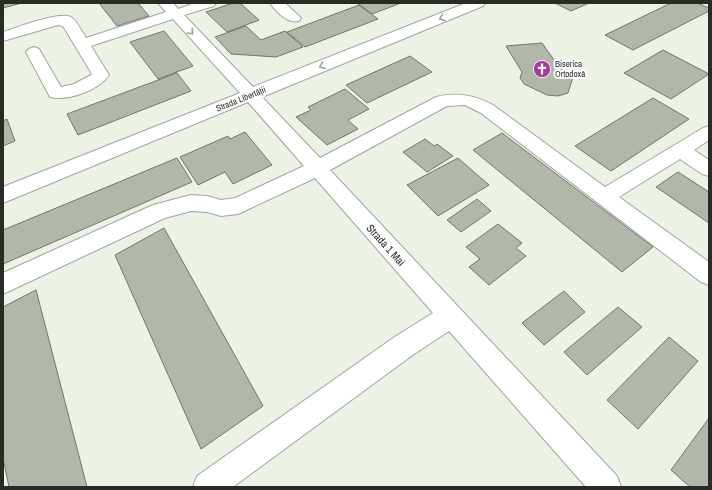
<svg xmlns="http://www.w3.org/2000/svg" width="712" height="490" font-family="'Archivo Narrow',sans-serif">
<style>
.building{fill:#b1b7ab;stroke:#71766c}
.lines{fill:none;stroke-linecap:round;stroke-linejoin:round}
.minor-casing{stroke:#9fa59a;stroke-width:2}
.minor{fill:#fff;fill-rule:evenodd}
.oneway{stroke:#9fa09e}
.labels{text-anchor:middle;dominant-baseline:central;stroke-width:4;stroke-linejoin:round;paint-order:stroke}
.far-poi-label{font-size:9px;fill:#292b27;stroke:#fff;text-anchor:start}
.far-street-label{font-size:9px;fill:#292b27;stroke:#fff}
.street-label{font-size:11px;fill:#292b27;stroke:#fff}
</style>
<rect width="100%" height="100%" fill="#ecf2e6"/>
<!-- building -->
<path class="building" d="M 3,3 L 22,3 L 3,8 Z
M 99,3 L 138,3 L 149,16 L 117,26 Z
M 233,3 L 240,3 L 259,20 L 227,32 L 206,12 Z
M 357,3 L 401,3 L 372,14 Z
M 555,3 L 589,3 L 571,11 Z
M 671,3 L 697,3 L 709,8 L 709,11 L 633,50 L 605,35 Z
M 359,5 L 378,19 L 305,47 L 287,32 Z
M 246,26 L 261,40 L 285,31 L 303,47 L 276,57 L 231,54 L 215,37 Z
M 164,31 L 193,66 L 158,79 L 130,42 Z
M 542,43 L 559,67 L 570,73 L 573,77 L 568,93 L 558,96 L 547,95 L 524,84 L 520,78 L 522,72 L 506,46 Z
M 663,50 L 709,74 L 671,99 L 624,73 Z
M 410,56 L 432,72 L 367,103 L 346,85 Z
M 177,73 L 191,91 L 78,135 L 67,114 Z
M 345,89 L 369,109 L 348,120 L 358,129 L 327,145 L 296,117 L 311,110 L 308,107 Z
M 653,98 L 689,119 L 611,171 L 575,146 Z
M 7,119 L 15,141 L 3,146 L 3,121 Z
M 245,132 L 272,165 L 233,184 L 225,172 L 198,185 L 180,157 L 228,136 L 230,139 Z
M 502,133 L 653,247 L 622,272 L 473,150 Z
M 425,139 L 434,146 L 437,144 L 453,156 L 427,172 L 403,152 Z
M 177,158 L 192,182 L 3,264 L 3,230 Z
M 458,158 L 489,185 L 438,216 L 407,185 Z
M 678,172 L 709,192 L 709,223 L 656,187 Z
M 477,199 L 491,211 L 461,232 L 447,220 Z
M 498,224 L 522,243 L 516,248 L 526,256 L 489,285 L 469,267 L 480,259 L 466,247 Z
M 164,228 L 263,406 L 201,449 L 115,255 Z
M 36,290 L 87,487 L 9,487 L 3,458 L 3,307 Z
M 564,291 L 585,312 L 544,345 L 522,323 Z
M 618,307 L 642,327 L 587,375 L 564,352 Z
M 669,337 L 698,361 L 638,429 L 607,400 Z
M 709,418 L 709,487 L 690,487 L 671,470 Z"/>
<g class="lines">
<defs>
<path id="minor" d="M 158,3 L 173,3 L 178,9 L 195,3 L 216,3 L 214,6 L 184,15 L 253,87 L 466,3 L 485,3 L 483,6 L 262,97 L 320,158 L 436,97 C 457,92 474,95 493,105 L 605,187 L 703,128 L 709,126 L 709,140 L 694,150 L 709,160 L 709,176 L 702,174 L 680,159 L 619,197 L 709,262 L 709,285 L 701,282 L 481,113 L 465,105 L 447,106 L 330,170 L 617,476 L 621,487 L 586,487 L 449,331 L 414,354 L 233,487 L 193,487 L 197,476 L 396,336 L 433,313 L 315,178 L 238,214 L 221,216 L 207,212 L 191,211 L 165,218 L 3,294 L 3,273 L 153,205 L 191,195 L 207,196 L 221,200 L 235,198 L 304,166 L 248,102 L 3,203 L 3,187 L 240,93 L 173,19 L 91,46 L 109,75 C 98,91 68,101 50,97 L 26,52 L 29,49 L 34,47 L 39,49 L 61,87 L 74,84 L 91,75 L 92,74 L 63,26 L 58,25 L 3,41 L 3,32 C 16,28 59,11 71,17 C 77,21 82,32 86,38 L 166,12 Z
M 270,3 L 285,3 L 301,18 L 299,21 C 288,24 276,12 270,3 Z"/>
</defs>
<!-- minor casing -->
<use href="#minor" class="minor-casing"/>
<!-- minor -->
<use href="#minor" class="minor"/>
</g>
<!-- one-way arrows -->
<defs><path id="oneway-chevron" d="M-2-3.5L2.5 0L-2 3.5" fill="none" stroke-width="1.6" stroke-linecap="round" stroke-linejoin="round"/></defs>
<g class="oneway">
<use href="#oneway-chevron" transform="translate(442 18) rotate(158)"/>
<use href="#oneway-chevron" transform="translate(191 32) rotate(46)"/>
<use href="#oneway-chevron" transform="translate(322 66) rotate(158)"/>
</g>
<!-- icons -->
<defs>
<symbol id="church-disc" viewBox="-11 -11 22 22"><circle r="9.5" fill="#a53d9f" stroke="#fff"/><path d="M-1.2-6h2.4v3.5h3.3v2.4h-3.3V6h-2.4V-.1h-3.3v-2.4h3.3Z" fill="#fff"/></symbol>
</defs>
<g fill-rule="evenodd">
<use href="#church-disc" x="532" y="59" width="20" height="20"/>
</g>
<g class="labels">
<!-- far-poi labels -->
<g class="far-poi-label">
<text x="555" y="64">Biserica<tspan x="555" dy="10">Ortodoxă</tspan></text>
</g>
<!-- far-street labels -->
<g class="far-street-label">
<text transform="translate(241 99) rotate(-22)">Strada Libertății</text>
</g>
<!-- street labels -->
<g class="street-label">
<text transform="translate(386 245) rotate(48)">Strada 1 Mai</text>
</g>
</g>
<!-- border -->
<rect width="712" height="490" fill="none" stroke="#292b27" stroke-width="8"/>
</svg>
